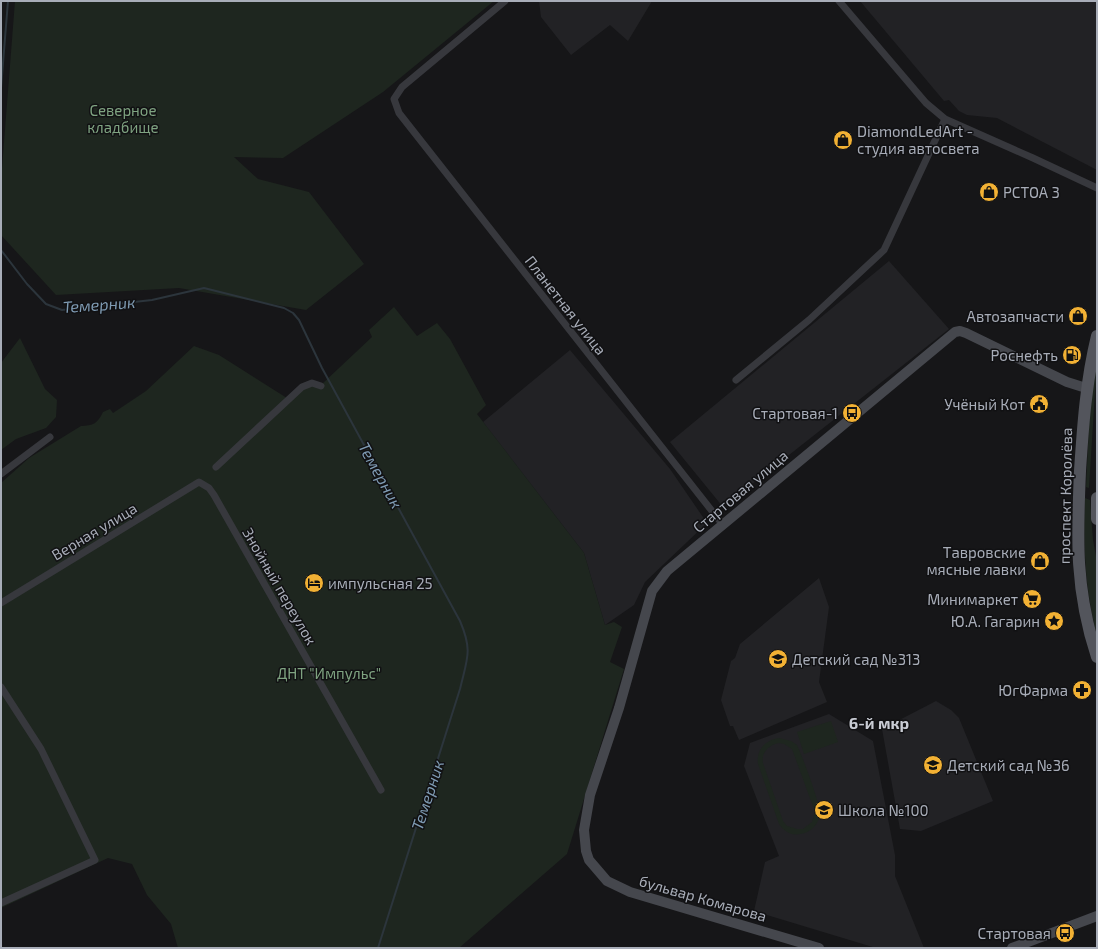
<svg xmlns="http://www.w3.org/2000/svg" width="1098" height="949" font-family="'Exo 2',sans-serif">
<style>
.built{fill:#222225}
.green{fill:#1e261f;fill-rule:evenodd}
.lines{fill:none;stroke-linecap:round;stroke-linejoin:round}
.stream{stroke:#2c353c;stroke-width:2}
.street{stroke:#37383d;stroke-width:7}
.secondary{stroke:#45474d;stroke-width:10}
.primary{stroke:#53555c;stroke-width:12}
.labels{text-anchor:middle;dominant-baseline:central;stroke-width:3;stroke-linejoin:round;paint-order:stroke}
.park-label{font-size:15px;fill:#7fa381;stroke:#111113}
.poi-label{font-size:15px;fill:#a8adb8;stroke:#111113;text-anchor:end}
.street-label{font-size:15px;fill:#a8adb8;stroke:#111113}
.water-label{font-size:16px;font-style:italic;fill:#7f9bb3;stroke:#111113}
.neighbourhood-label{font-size:16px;font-weight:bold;fill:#c9ccd4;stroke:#111113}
</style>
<rect width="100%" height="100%" fill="#161618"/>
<!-- built -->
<path class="built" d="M 539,1 L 652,1 L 628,41 L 610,25 L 571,55 L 541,17 Z
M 860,1 L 1097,1 L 1097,170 L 997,118 L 967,115 L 959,111 L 949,100 L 944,101 Z
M 889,261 L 949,329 L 723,507 L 670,442 Z
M 570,350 L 670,469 L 707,523 L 645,582 L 634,605 L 605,625 L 584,553 L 483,422 Z
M 819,578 L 829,607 L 819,682 L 827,702 L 739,740 L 733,726 L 730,726 L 721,700 L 731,661 L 735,658 L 740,644 Z
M 936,701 L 951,710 L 959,718 L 993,801 L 921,831 L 900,829 L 882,729 Z
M 829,714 L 873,741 L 895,855 L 895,876 L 924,948 L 876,948 L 754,911 L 765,862 L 779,856 L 744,766 L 750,743 Z"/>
<!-- green -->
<path class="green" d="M 15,1 L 494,1 L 383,92 L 283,158 L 234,157 L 258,179 L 309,192 L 364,264 L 306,310 L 179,288 L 56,295 L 1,235 L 1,181 Z
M 394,307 L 417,336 L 437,323 L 450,339 L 486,405 L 477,414 L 584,553 L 605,625 L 614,622 L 622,627 L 610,662 L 624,669 L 567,854 L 459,948 L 178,948 L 171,924 L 147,895 L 132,864 L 108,858 L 1,908 L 1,483 L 29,458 L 81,426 C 93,426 98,423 103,412 L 110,409 L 113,413 L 146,391 L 194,346 L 219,355 L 290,400 L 312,383 L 322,384 L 372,337 L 369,330 Z
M 20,338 L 45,389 L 57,400 L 56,417 L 46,428 L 16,439 L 1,450 L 1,363 Z
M 1097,360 L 1089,488 L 1086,487 L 1090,403 Z
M 1085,498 L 1090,500 L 1093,540 L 1097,562 L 1097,636 C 1085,590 1083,545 1085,498 Z
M 831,721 L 838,742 L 804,754 L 797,732 Z
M 779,738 L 791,741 L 797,745 C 802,755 820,804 820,813 C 819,824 811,833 800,834 C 791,836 784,831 779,824 L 758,764 C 756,750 765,740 779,738 ZM 779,743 L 784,744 L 792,749 L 815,812 L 812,822 L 803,829 L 797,829 L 787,826 L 783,821 L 763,763 C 761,752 769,745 779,743 Z"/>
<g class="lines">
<!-- stream -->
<path class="stream" d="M 1,88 L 8,1
M 1,250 L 27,284 L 46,304 L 62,310 L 152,300 L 204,288 L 284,308 L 293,313 L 299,320 L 322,368 L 460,621 C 473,651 467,659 460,689 L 378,948"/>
<!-- street -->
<path class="street" d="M 505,1 L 402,87 L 394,99 L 399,113 L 723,525
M 839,1 L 926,103 L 945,119 L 1033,158 L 1097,188
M 736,380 L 809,320 L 884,250 L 945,119
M 216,467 L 302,387 L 312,383 L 321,386
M 1,474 L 50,437
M 1,603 L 199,482 L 209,488 L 214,495 L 381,790
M 1,687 L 41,749 L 95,860 L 1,903"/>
<!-- secondary -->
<path class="secondary" d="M 819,948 L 630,892 L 607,881 L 589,860 L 586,851 L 584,830 L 590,795 L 619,708 L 652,591 L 667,571 L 955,332 L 960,331 L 966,333 L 1067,382 L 1086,388
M 1012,948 L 1097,916"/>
<!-- primary -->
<path class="primary" d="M 1097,336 C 1086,381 1083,425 1080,471 C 1077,539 1075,590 1097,657
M 1097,498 L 1097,519"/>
</g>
<!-- icons -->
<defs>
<symbol id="shop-disc" viewBox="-11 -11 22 22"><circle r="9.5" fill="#f2b134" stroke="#111113"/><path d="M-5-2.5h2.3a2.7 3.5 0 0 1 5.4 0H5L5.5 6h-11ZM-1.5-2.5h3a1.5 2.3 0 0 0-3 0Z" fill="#111"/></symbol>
<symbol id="fuel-disc" viewBox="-11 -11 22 22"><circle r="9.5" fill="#f2b134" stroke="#111113"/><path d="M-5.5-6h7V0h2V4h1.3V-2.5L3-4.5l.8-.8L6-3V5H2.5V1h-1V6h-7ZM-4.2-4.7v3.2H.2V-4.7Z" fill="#111"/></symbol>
<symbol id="civic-disc" viewBox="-11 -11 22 22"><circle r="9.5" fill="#f2b134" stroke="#111113"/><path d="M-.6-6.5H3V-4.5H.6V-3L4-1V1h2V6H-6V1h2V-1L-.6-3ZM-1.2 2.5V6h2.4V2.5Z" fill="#111"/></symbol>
<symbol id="bus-disc" viewBox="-11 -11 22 22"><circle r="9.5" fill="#f2b134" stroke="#111113"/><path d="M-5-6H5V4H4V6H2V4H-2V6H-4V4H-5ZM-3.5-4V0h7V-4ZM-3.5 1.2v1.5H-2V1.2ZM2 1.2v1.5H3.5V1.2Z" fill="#111"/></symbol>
<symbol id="hotel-disc" viewBox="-11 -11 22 22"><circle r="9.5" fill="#f2b134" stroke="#111113"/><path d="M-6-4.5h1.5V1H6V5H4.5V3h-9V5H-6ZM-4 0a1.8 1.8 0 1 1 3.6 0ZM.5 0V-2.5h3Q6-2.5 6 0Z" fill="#111"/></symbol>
<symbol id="supermarket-disc" viewBox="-11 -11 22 22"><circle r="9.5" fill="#f2b134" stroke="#111113"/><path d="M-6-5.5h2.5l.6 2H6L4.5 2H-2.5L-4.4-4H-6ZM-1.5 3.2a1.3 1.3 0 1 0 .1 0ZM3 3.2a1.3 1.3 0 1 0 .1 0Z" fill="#111"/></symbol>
<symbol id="sight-disc" viewBox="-11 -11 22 22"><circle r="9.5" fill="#f2b134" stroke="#111113"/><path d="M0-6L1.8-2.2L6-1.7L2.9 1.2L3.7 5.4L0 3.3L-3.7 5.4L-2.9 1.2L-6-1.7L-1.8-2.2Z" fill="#111"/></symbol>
<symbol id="school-disc" viewBox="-11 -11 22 22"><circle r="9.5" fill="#f2b134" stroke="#111113"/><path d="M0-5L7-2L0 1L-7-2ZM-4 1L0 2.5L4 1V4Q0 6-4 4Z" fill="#111"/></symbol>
<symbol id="pharmacy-disc" viewBox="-11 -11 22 22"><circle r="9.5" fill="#f2b134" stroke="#111113"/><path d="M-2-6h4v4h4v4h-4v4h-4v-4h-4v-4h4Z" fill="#111"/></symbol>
</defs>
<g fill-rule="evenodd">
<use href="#shop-disc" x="832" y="129" width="22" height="22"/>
<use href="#shop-disc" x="978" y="181" width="22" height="22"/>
<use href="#shop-disc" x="1067" y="305" width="22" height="22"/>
<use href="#fuel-disc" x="1061" y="344" width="22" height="22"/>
<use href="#civic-disc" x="1028" y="393" width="22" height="22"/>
<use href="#bus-disc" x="841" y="402" width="22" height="22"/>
<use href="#shop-disc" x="1029" y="550" width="22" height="22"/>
<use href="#hotel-disc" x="303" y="572" width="22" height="22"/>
<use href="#supermarket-disc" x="1021" y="588" width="22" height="22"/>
<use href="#sight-disc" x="1043" y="610" width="22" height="22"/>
<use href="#school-disc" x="767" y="648" width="22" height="22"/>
<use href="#pharmacy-disc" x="1071" y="679" width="22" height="22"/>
<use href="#school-disc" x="922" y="754" width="22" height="22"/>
<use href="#school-disc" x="813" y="799" width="22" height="22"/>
<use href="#bus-disc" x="1054" y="922" width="22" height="22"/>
</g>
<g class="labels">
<!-- park labels -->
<g class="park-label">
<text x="123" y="110">Северное<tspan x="123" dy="17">кладбище</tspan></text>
<text x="329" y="673">ДНТ "Импульс"</text>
</g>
<!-- poi labels -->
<g class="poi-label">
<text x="857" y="131" text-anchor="start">DiamondLedArt -<tspan x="857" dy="17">студия автосвета</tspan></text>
<text x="1003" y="192" text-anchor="start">РСТОА 3</text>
<text x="1064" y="316">Автозапчасти</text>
<text x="1058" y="355">Роснефть</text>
<text x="1025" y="404">Учёный Кот</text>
<text x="838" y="413">Стартовая-1</text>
<text x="1026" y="552">Тавровские<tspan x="1026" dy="17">мясные лавки</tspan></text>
<text x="328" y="583" text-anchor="start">импульсная 25</text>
<text x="1018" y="599">Минимаркет</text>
<text x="1040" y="621">Ю.А. Гагарин</text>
<text x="792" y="659" text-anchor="start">Детский сад №313</text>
<text x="1068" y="690">ЮгФарма</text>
<text x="947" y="765" text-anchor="start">Детский сад №36</text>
<text x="838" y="810" text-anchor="start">Школа №100</text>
<text x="1051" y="933">Стартовая</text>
</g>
<!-- street labels -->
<g class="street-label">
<text transform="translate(566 305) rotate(52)">Планетная улица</text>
<text transform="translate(740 491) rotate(-40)">Стартовая улица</text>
<text transform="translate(1065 496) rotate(-89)">проспект Королёва</text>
<text transform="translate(94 531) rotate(-31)">Верная улица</text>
<text transform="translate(280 586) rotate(60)">Знойный переулок</text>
<text transform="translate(703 898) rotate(16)">бульвар Комарова</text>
</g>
<!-- water labels -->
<g class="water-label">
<text transform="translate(99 304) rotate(-4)">Темерник</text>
<text transform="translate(381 475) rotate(61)">Темерник</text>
<text transform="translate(427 795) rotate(-72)">Темерник</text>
</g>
<!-- neighbourhood labels -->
<g class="neighbourhood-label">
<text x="879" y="722">6-й мкр</text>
</g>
</g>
<!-- border -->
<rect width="1098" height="949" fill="none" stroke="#a8adb8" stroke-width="4"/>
</svg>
